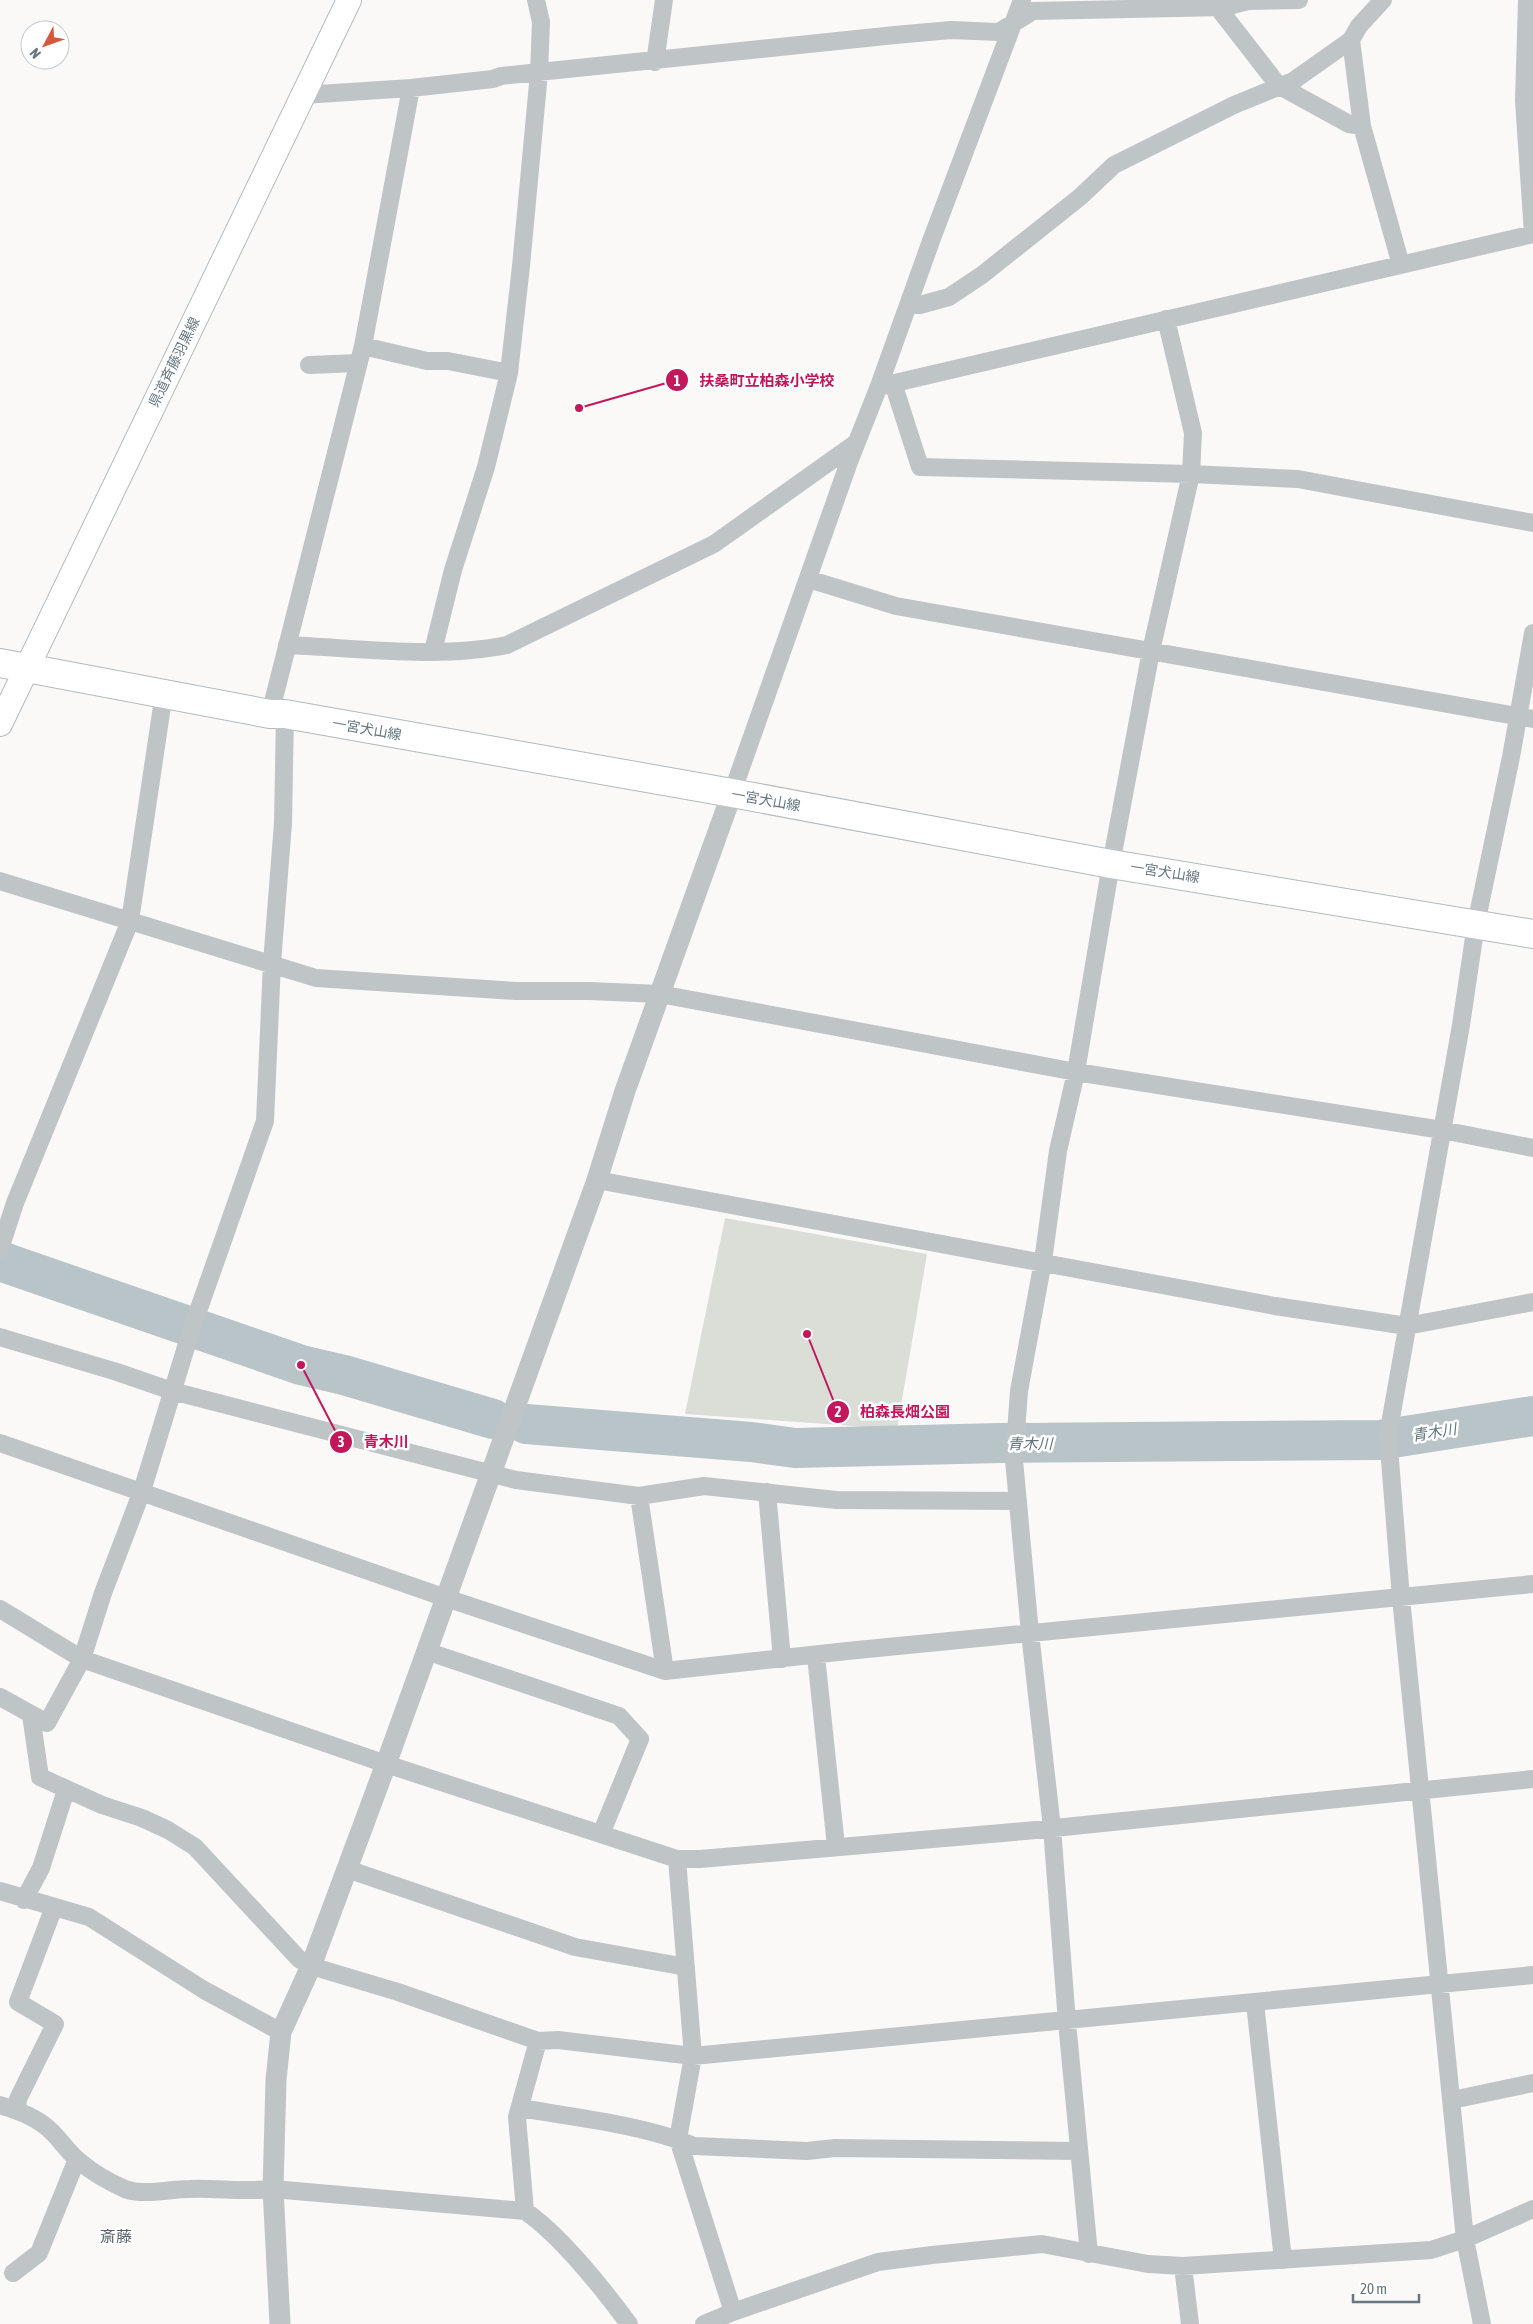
<svg xmlns="http://www.w3.org/2000/svg" width="1533" height="2324" font-family="'Asap Condensed','Noto Sans JP',sans-serif">
<style>
.green{fill:#daded7}
.lines{fill:none;stroke-linecap:round;stroke-linejoin:round}
.river{stroke:#b8c4c8;stroke-width:40}
.secondary-casing{stroke:#b4babe;stroke-width:26}
.primary-casing{stroke:#b3b9bc;stroke-width:30}
.minor{stroke:#bfc4c7;stroke-width:18}
.tertiary{stroke:#bfc4c7;stroke-width:21}
.secondary{stroke:#fff;stroke-width:24}
.primary{stroke:#fff;stroke-width:28}
.labels{text-anchor:middle;dominant-baseline:central;stroke-width:5;stroke-linejoin:round;paint-order:stroke}
.street-label{font-size:14px;fill:#667780;stroke:#fff}
.water-label{font-size:15px;font-style:italic;fill:#62757a;stroke:#fff}
.quarter-label{font-size:16px;fill:#59646c;stroke:#fff}
.leader{fill:none;stroke:#c2185b;stroke-width:2}
.callout-dot{fill:#c2185b;stroke:#fff;stroke-width:2}
.mark-label{font-size:15px;text-anchor:middle;font-weight:bold;fill:#fff}
.callout-label{font-size:15px;text-anchor:middle;font-weight:bold;fill:#c2185b;stroke:#fff;stroke-width:5;stroke-linejoin:round;paint-order:stroke}
</style>
<rect width="100%" height="100%" fill="#faf9f8"/>
<!-- green -->
<path class="green" d="M 725,1218 L 927,1254 L 897,1429 L 685,1414 Z"/>
<g class="lines">
<!-- river -->
<path class="river" d="M 0,1261 L 301,1365 L 344,1375 L 493,1419
M 526,1424 L 751,1442 L 795,1448 L 1000,1443 L 1380,1440 L 1533,1416"/>
<defs>
<path id="secondary" d="M 0,724 L 349,0"/>
<path id="primary" d="M 0,663 L 270,714 L 285,714 L 732,793 L 1111,864 L 1533,934"/>
</defs>
<!-- secondary casing -->
<use href="#secondary" class="secondary-casing"/>
<!-- primary casing -->
<use href="#primary" class="primary-casing"/>
<!-- minor -->
<path class="minor" d="M 1212,0 L 1278,85 L 1349,124 L 1362,126
M 1527,0 L 1524,101 L 1533,234
M 1351,40 L 1362,126 L 1401,265
M 655,62 L 664,0
M 303,95 L 411,88 L 493,79 L 501,76 L 895,35 L 951,30 L 999,32 L 1033,11 L 1225,7 L 1248,1 L 1299,0
M 908,305 L 920,305 L 949,297 L 982,275 L 1080,197 L 1114,165 L 1234,105 L 1293,81 L 1351,40 L 1359,26 L 1383,0
M 363,346 L 427,361 L 448,361 L 509,373
M 309,365 L 358,363
M 893,383 L 920,467 L 1191,474 L 1298,479 L 1533,523
M 882,386 L 1533,234
M 808,579 L 896,606 L 1533,719
M 287,645 C 356,648 441,659 507,645 L 714,544 L 856,443
M 433,651 L 453,570 L 486,467 L 509,373 L 521,266 L 539,73 L 541,22 L 536,0
M 270,714 L 363,346 L 411,88
M 732,793 L 849,462 L 879,386 L 931,241 L 1022,0
M 0,881 L 316,978 L 516,991 L 589,991 L 660,994 L 1076,1072 L 1442,1130 L 1533,1148
M 597,1180 L 1275,1306 L 1407,1326 L 1533,1302
M 0,1249 L 15,1203 L 130,921 L 164,693
M 0,1337 L 117,1372 L 172,1391 L 516,1480 L 639,1496 L 704,1486 L 836,1500 L 1018,1501
M 0,1443 L 446,1598 L 665,1671 L 847,1651 L 1533,1584
M 767,1492 L 782,1659
M 639,1496 L 665,1671
M 0,1609 L 82,1659 L 386,1764 L 677,1859 L 700,1859 L 1025,1831 L 1533,1779
M 426,1651 L 619,1716 L 640,1739 L 601,1834
M 816,1656 L 836,1846
M 0,1697 L 47,1723 L 82,1659 L 103,1593 L 142,1491 L 190,1334 L 265,1121 L 272,963 L 283,823 L 285,714
M 31,1715 L 40,1777 L 102,1805 L 142,1818 L 168,1830 L 195,1847 L 299,1959 L 311,1966 L 398,1992 L 538,2041 L 558,2040 L 693,2056 L 1533,1975
M 677,1859 L 693,2056 L 678,2139 L 733,2312
M 347,1869 L 575,1947 L 686,1967
M 0,1891 L 89,1917 L 204,1990 L 281,2032
M 24,1900 L 41,1868 L 66,1790
M 1255,2003 L 1283,2260
M 1452,2100 L 1533,2083
M 0,2105 C 19,2111 39,2118 53,2133 C 62,2142 69,2153 79,2161 C 92,2172 109,2182 125,2189 C 143,2196 170,2189 189,2189 C 217,2188 244,2192 273,2189 L 525,2211 C 560,2235 603,2289 629,2324
M 520,2108 C 574,2117 644,2125 694,2146 L 807,2151 L 835,2148 L 1079,2151
M 17,2110 L 18,2099 L 55,2024 L 18,2002 L 54,1907
M 525,2211 L 517,2117 L 538,2041
M 1089,2254 L 1067,2022 L 1052,1828 L 1030,1633 L 1014,1460 L 1019,1391 L 1043,1261 L 1058,1151 L 1076,1072 L 1111,864 L 1151,651 L 1191,474 L 1193,433 L 1166,319
M 1183,2266 L 1190,2324
M 13,2273 L 39,2253 L 77,2159
M 704,2324 L 733,2312 L 878,2262 L 932,2255 L 1042,2244 L 1148,2264 L 1183,2266 L 1431,2250 L 1465,2239 L 1533,2209
M 1482,2324 L 1465,2239 L 1401,1598 L 1388,1435 L 1461,1025 L 1476,924 L 1511,757 L 1533,633"/>
<!-- tertiary -->
<path class="tertiary" d="M 280,2324 L 273,2189 L 276,2080 L 281,2032 L 311,1966 L 386,1764 L 597,1180 L 625,1091 L 732,793"/>
<!-- secondary -->
<use href="#secondary" class="secondary"/>
<!-- primary -->
<use href="#primary" class="primary"/>
</g>
<g class="labels">
<!-- street labels -->
<g class="street-label">
<text transform="translate(174 362) rotate(-64)">県道斉藤羽黒線</text>
<text transform="translate(367 729) rotate(10)">一宮犬山線</text>
<text transform="translate(766 800) rotate(10)">一宮犬山線</text>
<text transform="translate(1165 872) rotate(9)">一宮犬山線</text>
</g>
<!-- water labels -->
<g class="water-label">
<text transform="translate(1434 1432) rotate(-9)">青木川</text>
<text x="1030" y="1443">青木川</text>
</g>
<!-- quarter labels -->
<g class="quarter-label">
<text x="116" y="2236">斎藤</text>
</g>
</g>
<!-- callouts -->
<path class="leader" d="M579 408L677 380M807 1334L838 1412M301 1365L341 1442"/>
<g class="callout-dot">
<circle cx="579" cy="408" r="5"/>
<circle cx="807" cy="1334" r="5"/>
<circle cx="301" cy="1365" r="5"/>
<circle cx="677" cy="380" r="12"/>
<circle cx="838" cy="1412" r="12"/>
<circle cx="341" cy="1442" r="12"/>
</g>
<g class="mark-label">
<text x="677" y="386">1</text>
<text x="838" y="1417">2</text>
<text x="341" y="1447">3</text>
</g>
<g class="callout-label">
<text x="767" y="386">扶桑町立柏森小学校</text>
<text x="905" y="1417">柏森長畑公園</text>
<text x="386" y="1447">青木川</text>
</g>
<!-- north arrow -->
<g transform="translate(45 45) rotate(229)"><circle r="24" fill="#ffffff" stroke="#c2c9cc"/>
<path d="M0-4L9 19L0 12L-9 19Z" fill="#d4583d"/>
<text y="-8" font-size="14" font-weight="bold" text-anchor="middle" fill="#667780">N</text>
</g>
<!-- scale -->
<path d="M1353 2294v8h66v-8" fill="none" stroke="#667780" stroke-width="2.5"/>
<text x="1360" y="2294" font-size="15" fill="#667780" stroke="#ffffff" stroke-width="4" paint-order="stroke">20 m</text>
</svg>
